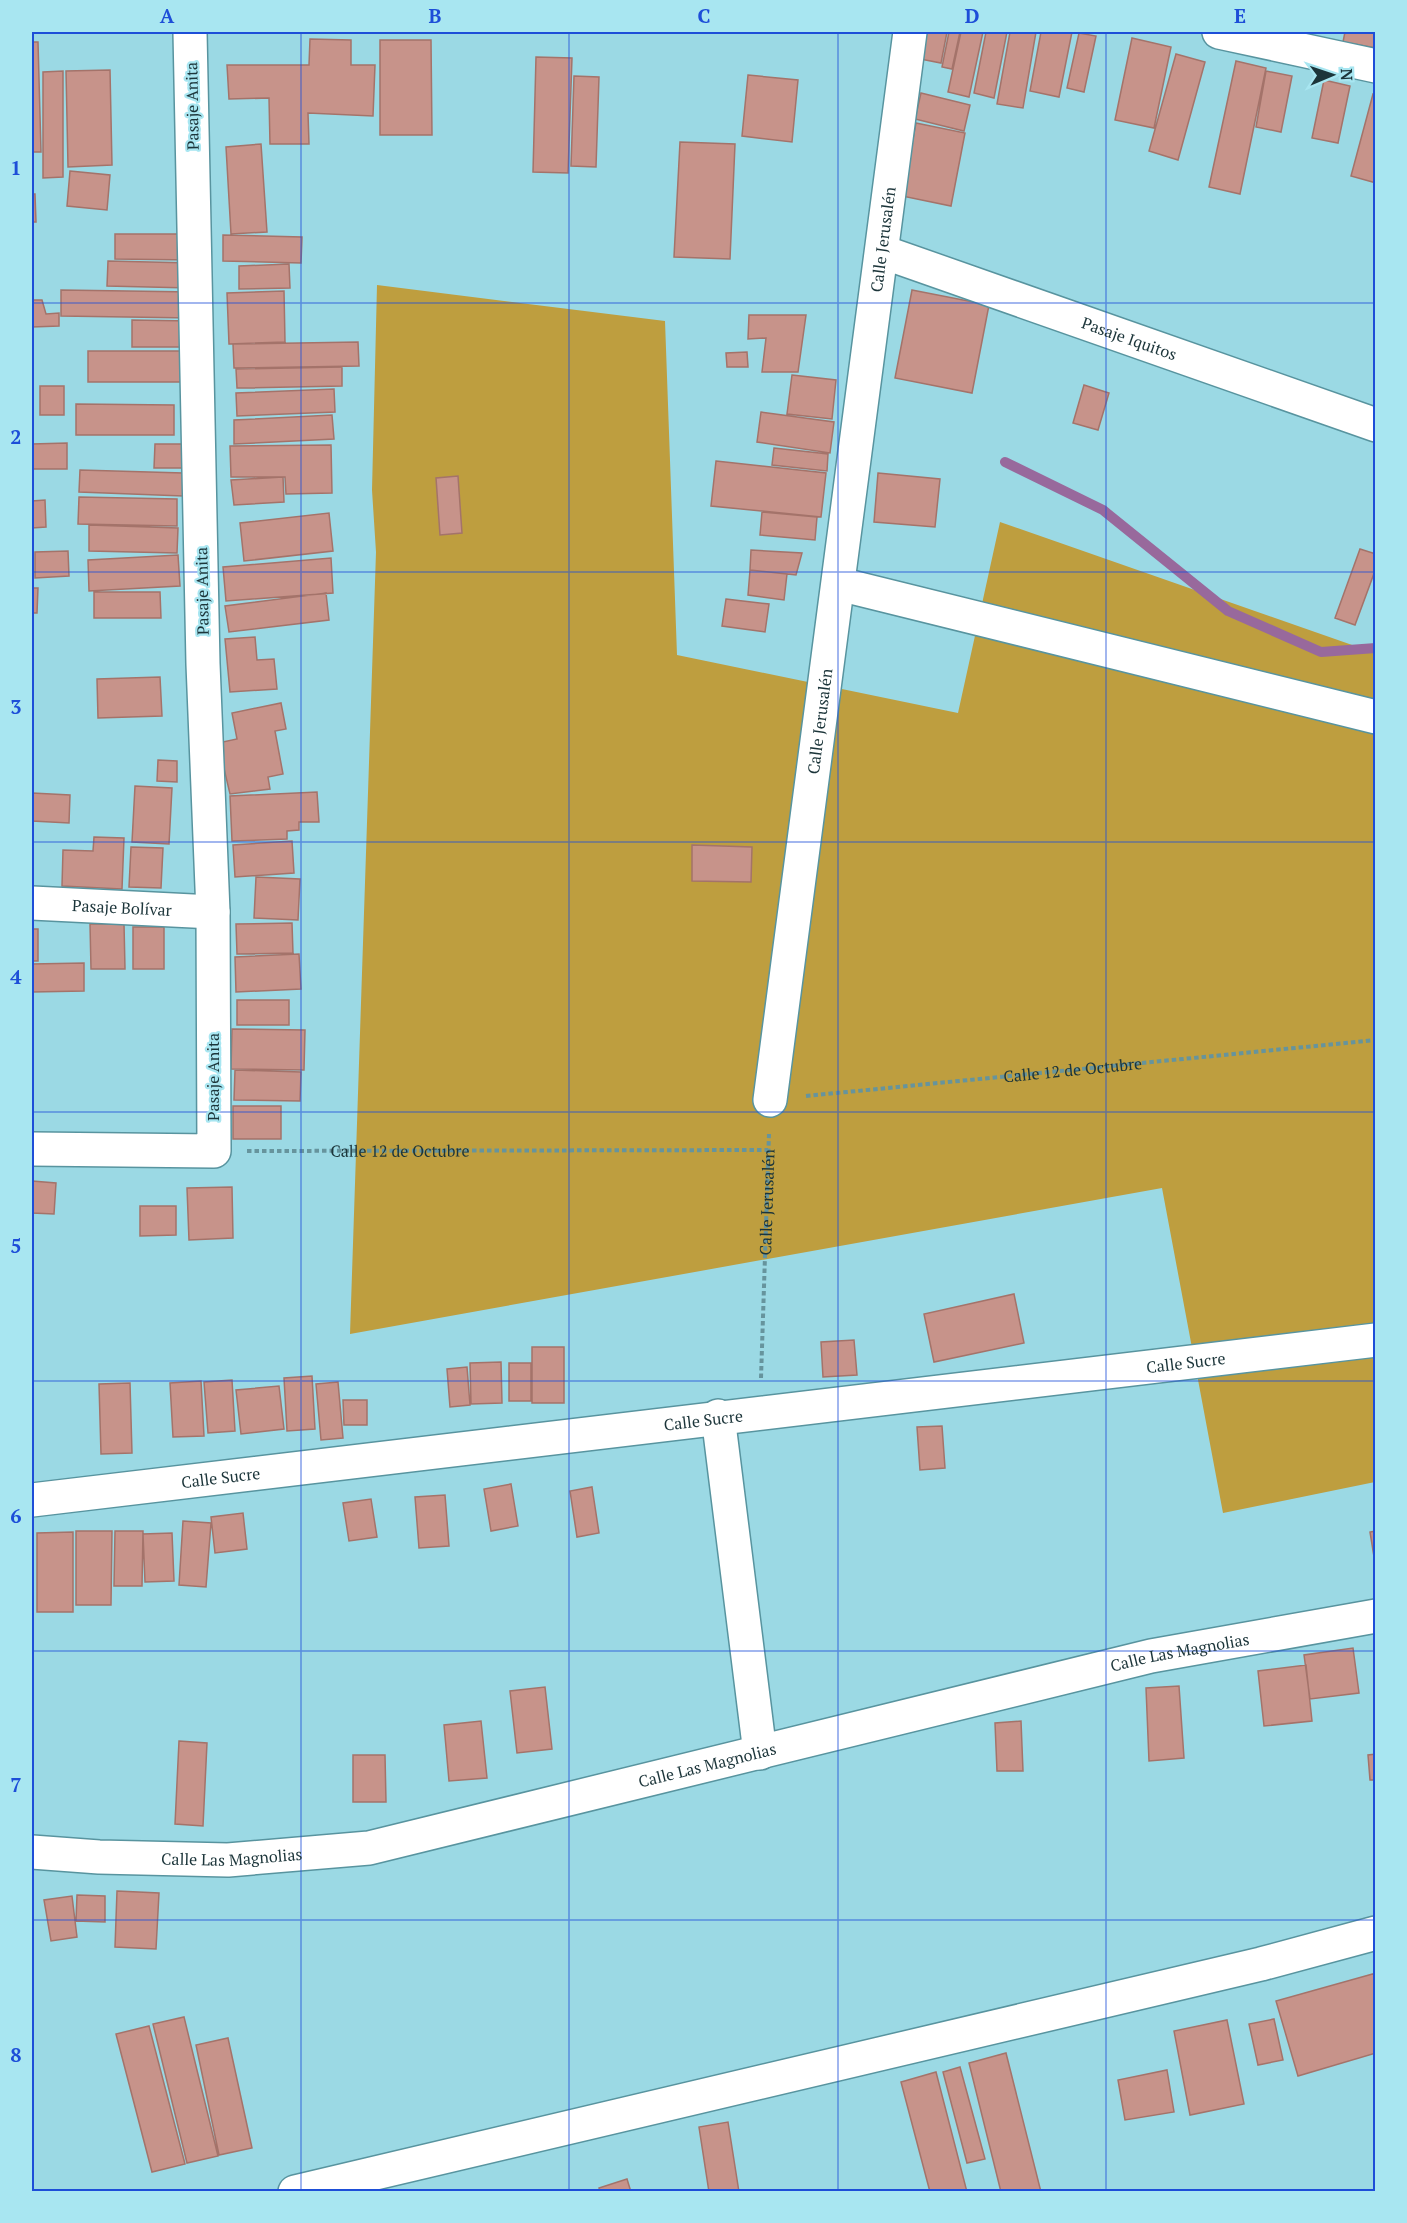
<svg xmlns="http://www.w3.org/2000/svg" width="1407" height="2223" font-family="'PT Serif',serif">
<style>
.green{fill:#be9e3f}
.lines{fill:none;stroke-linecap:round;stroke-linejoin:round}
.stream{stroke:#98699c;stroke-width:10}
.building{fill:#c7938a;stroke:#a4736a;stroke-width:1.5}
.minor-casing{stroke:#58949f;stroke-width:36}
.path{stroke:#66949d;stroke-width:4;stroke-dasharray:4.5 3;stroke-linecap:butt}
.minor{stroke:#fff;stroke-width:33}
.grid{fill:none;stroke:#1d4ed8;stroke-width:1.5;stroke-opacity:0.55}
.labels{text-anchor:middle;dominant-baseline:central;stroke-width:4.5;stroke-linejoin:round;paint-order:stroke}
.street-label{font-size:16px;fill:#1c353a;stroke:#a8e6f1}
.neatline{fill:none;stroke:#1d4ed8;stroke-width:2}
.grid-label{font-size:20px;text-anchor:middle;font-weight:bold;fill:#1d4ed8}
</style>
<rect width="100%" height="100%" fill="#9bd9e4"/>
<!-- green -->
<path class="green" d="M 377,285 L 665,321 L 677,655 L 958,713 L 1000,522 L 1375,653 L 1375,1482 L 1223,1513 L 1162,1188 L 350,1334 L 376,552 L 372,490 Z"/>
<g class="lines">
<!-- stream -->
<path class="stream" d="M 1005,462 L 1103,510 L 1228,611 L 1321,652 L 1376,648"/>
</g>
<!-- building -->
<path class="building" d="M 920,32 L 947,32 L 941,63 L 915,58 Z
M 949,32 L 960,32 L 952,69 L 942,67 Z
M 961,32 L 983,32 L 969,97 L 948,92 Z
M 986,32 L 1007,32 L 994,98 L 974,93 Z
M 1010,32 L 1036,32 L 1023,108 L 997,104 Z
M 1041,32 L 1072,32 L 1059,97 L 1030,91 Z
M 1345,32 L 1376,32 L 1376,48 L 1343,42 Z
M 1079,33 L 1096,36 L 1084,92 L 1067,88 Z
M 1132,38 L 1171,47 L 1154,128 L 1115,120 Z
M 310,39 L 351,40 L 351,65 L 375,65 L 373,116 L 308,113 L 309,144 L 270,144 L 269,98 L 229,99 L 227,65 L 309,65 Z
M 380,40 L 431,40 L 432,135 L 380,135 Z
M 32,42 L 38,42 L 41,152 L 32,152 Z
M 1176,54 L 1205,62 L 1178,160 L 1149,151 Z
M 536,57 L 572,58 L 568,173 L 533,172 Z
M 1236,61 L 1266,68 L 1240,194 L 1209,187 Z
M 110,70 L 112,165 L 68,167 L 66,71 Z
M 63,71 L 63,177 L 43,178 L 43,72 Z
M 1266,71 L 1292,76 L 1281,132 L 1256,127 Z
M 748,75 L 798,80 L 792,142 L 742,136 Z
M 574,76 L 599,77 L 596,167 L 571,166 Z
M 1324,80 L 1350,86 L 1338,143 L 1312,138 Z
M 921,93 L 970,105 L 964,131 L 915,119 Z
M 1373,94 L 1376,95 L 1376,183 L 1351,176 Z
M 916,123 L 965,133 L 951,206 L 902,196 Z
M 680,142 L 735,144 L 730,259 L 674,257 Z
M 261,144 L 267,232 L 231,234 L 226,147 Z
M 70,171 L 110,175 L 107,210 L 67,206 Z
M 32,194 L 35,194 L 36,222 L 32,222 Z
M 115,234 L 193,234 L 193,260 L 115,259 Z
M 223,235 L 302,237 L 301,263 L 223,261 Z
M 108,261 L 191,263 L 190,288 L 107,286 Z
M 289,264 L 290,288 L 239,289 L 239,266 Z
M 61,290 L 192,292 L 192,318 L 61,316 Z
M 912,290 L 989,305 L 972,393 L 895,378 Z
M 284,291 L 285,342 L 229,344 L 227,293 Z
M 32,300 L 42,300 L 46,314 L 59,313 L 59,326 L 32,327 Z
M 749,315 L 806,315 L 798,372 L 762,372 L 766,338 L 748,339 Z
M 132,320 L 190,321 L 191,347 L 132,347 Z
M 358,342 L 359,366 L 234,368 L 233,344 Z
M 88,351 L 193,351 L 192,382 L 88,382 Z
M 747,352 L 748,367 L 727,367 L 726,353 Z
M 342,367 L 342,386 L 237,388 L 236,369 Z
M 792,375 L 836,380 L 832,419 L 787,414 Z
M 1084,385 L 1109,393 L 1098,430 L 1073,423 Z
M 40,386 L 64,386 L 64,415 L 40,415 Z
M 334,389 L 335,412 L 237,416 L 236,393 Z
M 76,404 L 174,405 L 174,435 L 76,435 Z
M 761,412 L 834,422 L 830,453 L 757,442 Z
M 332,415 L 334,439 L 234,444 L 234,420 Z
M 67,443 L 67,469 L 32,469 L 32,444 Z
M 155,444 L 186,444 L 186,468 L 154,468 Z
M 331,445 L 332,493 L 286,494 L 285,477 L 231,477 L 230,446 Z
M 774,448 L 828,454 L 827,471 L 772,465 Z
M 716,461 L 826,473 L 821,517 L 711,506 Z
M 80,470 L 183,473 L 183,496 L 79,492 Z
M 878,473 L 940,479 L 935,527 L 874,522 Z
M 458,476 L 462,533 L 440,535 L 436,478 Z
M 283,477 L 284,502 L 234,505 L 231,480 Z
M 79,497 L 177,499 L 177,526 L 78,524 Z
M 45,500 L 46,527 L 32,528 L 32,501 Z
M 762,512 L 817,517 L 815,540 L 760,535 Z
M 329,513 L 333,551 L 244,561 L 240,523 Z
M 89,525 L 178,528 L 177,553 L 89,551 Z
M 1360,549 L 1376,554 L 1376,568 L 1355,625 L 1335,618 Z
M 751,550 L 802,553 L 796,575 L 750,570 Z
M 68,551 L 69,576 L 35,578 L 35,552 Z
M 178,555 L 180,586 L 89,591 L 88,560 Z
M 331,558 L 333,593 L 226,601 L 223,567 Z
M 750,570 L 787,574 L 784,600 L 748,595 Z
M 32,588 L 38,588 L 37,613 L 32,613 Z
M 94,592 L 160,592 L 161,618 L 94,618 Z
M 326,593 L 329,620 L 229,632 L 225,606 Z
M 726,599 L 769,604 L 765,632 L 722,626 Z
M 255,637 L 257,660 L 274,659 L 277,689 L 230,692 L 225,639 Z
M 160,677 L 162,716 L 98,718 L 97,679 Z
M 281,703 L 286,729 L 275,731 L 283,774 L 268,777 L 270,789 L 230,794 L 218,743 L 237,739 L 232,713 Z
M 158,760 L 177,761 L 177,782 L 157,781 Z
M 135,786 L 172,788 L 169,844 L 132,842 Z
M 317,792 L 319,822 L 299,822 L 299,830 L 287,831 L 287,839 L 232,841 L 230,796 Z
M 32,793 L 70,795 L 69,823 L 32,821 Z
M 94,837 L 124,838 L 122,889 L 62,886 L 63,850 L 93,851 Z
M 292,841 L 294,873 L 235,877 L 233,845 Z
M 692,845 L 752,847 L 751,882 L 692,881 Z
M 131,847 L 163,848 L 161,888 L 129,887 Z
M 256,877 L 300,879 L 298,920 L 254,918 Z
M 292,923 L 293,953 L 237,954 L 236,924 Z
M 90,924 L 124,924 L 125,969 L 91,969 Z
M 133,927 L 164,927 L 164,969 L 133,969 Z
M 32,929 L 38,929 L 38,961 L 32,961 Z
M 299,954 L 301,989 L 236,992 L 235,957 Z
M 84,963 L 84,991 L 32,992 L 32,964 Z
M 237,1000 L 289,1000 L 289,1025 L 237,1025 Z
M 232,1029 L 305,1030 L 304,1070 L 231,1069 Z
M 235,1070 L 301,1072 L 300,1101 L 234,1100 Z
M 233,1106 L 281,1106 L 281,1139 L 233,1139 Z
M 32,1181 L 56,1183 L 54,1214 L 32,1213 Z
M 232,1187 L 233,1238 L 189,1240 L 187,1188 Z
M 140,1206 L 176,1206 L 176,1235 L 140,1236 Z
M 1014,1294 L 1024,1343 L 934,1362 L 924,1314 Z
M 854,1340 L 857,1375 L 823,1377 L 821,1342 Z
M 532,1347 L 564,1347 L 564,1403 L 532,1403 Z
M 501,1362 L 502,1403 L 471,1404 L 470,1363 Z
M 509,1363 L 531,1363 L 531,1401 L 509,1401 Z
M 467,1367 L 470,1405 L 450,1407 L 447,1369 Z
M 312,1376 L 315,1429 L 287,1431 L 284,1378 Z
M 232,1380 L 235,1431 L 208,1433 L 204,1382 Z
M 201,1381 L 204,1436 L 173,1437 L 170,1383 Z
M 338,1382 L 343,1438 L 321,1440 L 316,1384 Z
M 130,1383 L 132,1453 L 101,1454 L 99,1384 Z
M 279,1386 L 284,1429 L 241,1434 L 236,1390 Z
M 343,1400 L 367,1400 L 367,1425 L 344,1425 Z
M 942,1426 L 945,1468 L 920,1470 L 917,1427 Z
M 511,1484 L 518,1526 L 491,1531 L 484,1489 Z
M 592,1487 L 599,1533 L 577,1537 L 570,1491 Z
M 445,1495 L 449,1546 L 419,1548 L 415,1497 Z
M 371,1499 L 377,1537 L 349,1541 L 343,1503 Z
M 243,1513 L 247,1549 L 215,1553 L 211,1517 Z
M 183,1521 L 211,1523 L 206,1587 L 179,1585 Z
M 76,1531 L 112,1531 L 111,1605 L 76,1605 Z
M 115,1531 L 143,1531 L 142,1586 L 114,1586 Z
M 1376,1531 L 1376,1569 L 1370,1532 Z
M 73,1532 L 73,1612 L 37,1612 L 37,1533 Z
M 172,1533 L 174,1581 L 145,1582 L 143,1534 Z
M 1353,1648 L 1359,1693 L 1310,1699 L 1304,1655 Z
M 1306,1665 L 1312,1721 L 1264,1726 L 1258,1671 Z
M 1179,1686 L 1184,1758 L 1149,1761 L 1146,1688 Z
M 545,1687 L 552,1749 L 517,1753 L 510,1691 Z
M 481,1721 L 487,1778 L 449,1781 L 444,1725 Z
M 1021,1721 L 1023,1771 L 997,1771 L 995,1723 Z
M 179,1741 L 207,1743 L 203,1826 L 175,1824 Z
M 1376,1754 L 1376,1780 L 1370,1780 L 1368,1755 Z
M 353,1755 L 385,1755 L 386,1802 L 353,1802 Z
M 117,1891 L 159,1893 L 156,1949 L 115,1947 Z
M 77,1895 L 105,1896 L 105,1922 L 76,1921 Z
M 72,1896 L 77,1937 L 51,1941 L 44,1900 Z
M 1376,1973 L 1376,2053 L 1298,2076 L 1276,2001 Z
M 184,2017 L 218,2156 L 187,2163 L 153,2024 Z
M 1274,2019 L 1283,2060 L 1258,2065 L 1249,2024 Z
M 1227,2020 L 1244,2104 L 1190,2115 L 1174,2031 Z
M 149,2026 L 185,2164 L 152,2172 L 116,2034 Z
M 228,2038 L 252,2148 L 219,2155 L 196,2045 Z
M 1006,2053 L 1041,2192 L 1001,2192 L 969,2063 Z
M 960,2067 L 985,2159 L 967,2163 L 943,2072 Z
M 1167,2070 L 1174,2112 L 1125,2120 L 1118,2080 Z
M 936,2072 L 967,2192 L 930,2192 L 901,2082 Z
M 728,2122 L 739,2192 L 709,2192 L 699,2127 Z
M 627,2179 L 631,2192 L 600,2192 L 599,2188 Z"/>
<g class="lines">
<defs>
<g id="minor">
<path d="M 1219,32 L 1376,66"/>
<path id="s4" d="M 883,252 L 1376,425"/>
<path d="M 839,584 L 1376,717"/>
<path id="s5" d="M 32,903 L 213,912"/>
<path id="s6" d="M 770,1100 L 910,32"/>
<path d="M 32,1149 L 214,1151 L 213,912 L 203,664 L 190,32"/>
<path d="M 718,1416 L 760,1753"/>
<path id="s7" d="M 32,1500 L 1376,1340"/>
<path id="s8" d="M 32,1852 L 99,1857 L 228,1860 L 369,1848 L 1151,1656 L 1376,1616"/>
<path d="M 295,2192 L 1261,1964 L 1376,1933"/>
</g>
</defs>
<!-- minor casing -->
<use href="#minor" class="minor-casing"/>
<!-- path -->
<g class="path">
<path id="s1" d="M 806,1096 L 1376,1040"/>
<path id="s2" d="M 247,1151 L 768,1150"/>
<path id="s3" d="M 761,1378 L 769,1134"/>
</g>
<!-- minor -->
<use href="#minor" class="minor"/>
</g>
<!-- grid -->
<path class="grid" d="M 301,32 L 301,2192M 569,32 L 569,2192M 838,32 L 838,2192M 1106,32 L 1106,2192M 32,303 L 1376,303M 32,572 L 1376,572M 32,842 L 1376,842M 32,1112 L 1376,1112M 32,1381 L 1376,1381M 32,1651 L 1376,1651M 32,1920 L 1376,1920"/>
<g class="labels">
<!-- street labels -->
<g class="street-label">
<text transform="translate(192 106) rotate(-91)">Pasaje Anita</text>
<text stroke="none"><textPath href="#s6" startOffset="868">Calle Jerusalén</textPath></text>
<text stroke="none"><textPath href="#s4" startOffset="261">Pasaje Iquitos</textPath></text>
<text transform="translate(202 591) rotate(-91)">Pasaje Anita</text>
<text stroke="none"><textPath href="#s6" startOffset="382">Calle Jerusalén</textPath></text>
<text stroke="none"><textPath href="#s5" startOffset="90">Pasaje Bolívar</textPath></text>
<text stroke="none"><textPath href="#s1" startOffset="268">Calle 12 de Octubre</textPath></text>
<text transform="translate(213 1077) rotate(-90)">Pasaje Anita</text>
<text stroke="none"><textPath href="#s2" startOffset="153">Calle 12 de Octubre</textPath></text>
<text stroke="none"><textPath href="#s3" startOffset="176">Calle Jerusalén</textPath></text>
<text stroke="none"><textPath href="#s7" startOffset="1162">Calle Sucre</textPath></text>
<text stroke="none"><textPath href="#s7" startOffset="676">Calle Sucre</textPath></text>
<text stroke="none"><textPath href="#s7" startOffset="190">Calle Sucre</textPath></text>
<text stroke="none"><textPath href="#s8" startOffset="1172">Calle Las Magnolias</textPath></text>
<text stroke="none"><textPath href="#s8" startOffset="686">Calle Las Magnolias</textPath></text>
<text stroke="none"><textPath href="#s8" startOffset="200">Calle Las Magnolias</textPath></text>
</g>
</g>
<!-- border -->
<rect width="1407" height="2223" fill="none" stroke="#a8e6f1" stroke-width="66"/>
<!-- north arrow -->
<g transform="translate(1332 75) rotate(88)" stroke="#a8e6f1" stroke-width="4.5" paint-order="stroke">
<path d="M0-4.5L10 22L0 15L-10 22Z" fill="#1c353a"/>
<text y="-9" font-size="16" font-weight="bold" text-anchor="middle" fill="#1c353a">N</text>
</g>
<rect x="33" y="33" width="1341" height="2157" class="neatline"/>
<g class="grid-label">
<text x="167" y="23">A</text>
<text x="435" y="23">B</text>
<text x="704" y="23">C</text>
<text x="972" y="23">D</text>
<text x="1240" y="23">E</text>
<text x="16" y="175">1</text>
<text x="16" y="444">2</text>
<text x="16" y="714">3</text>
<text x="16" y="984">4</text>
<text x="16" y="1253">5</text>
<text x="16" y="1523">6</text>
<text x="16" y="1792">7</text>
<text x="16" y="2062">8</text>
</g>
</svg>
